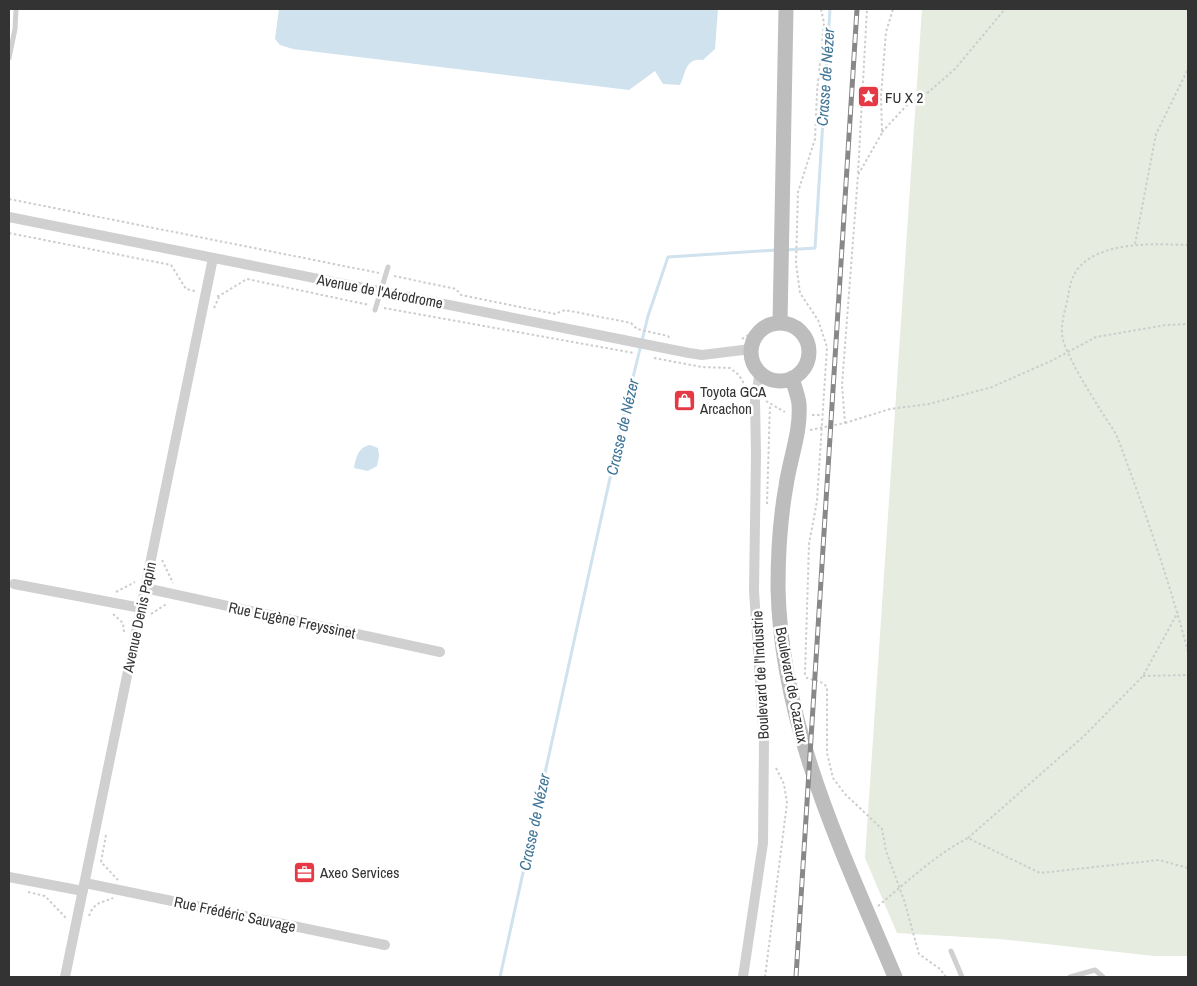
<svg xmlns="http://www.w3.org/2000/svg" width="1197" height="986" font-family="'Archivo Narrow',sans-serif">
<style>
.green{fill:#e6ecdf}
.water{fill:#cfe2ee}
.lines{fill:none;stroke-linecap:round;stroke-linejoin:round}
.stream{stroke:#cfe2ee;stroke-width:3}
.path{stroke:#cdcdcd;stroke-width:2;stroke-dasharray:2.5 2.5;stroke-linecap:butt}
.service{stroke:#d0d0d0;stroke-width:5}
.minor{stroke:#d0d0d0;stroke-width:10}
.secondary{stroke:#bdbdbd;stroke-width:15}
.rail-casing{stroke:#888;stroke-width:5}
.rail{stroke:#fff;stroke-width:3;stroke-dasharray:9;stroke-linecap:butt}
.labels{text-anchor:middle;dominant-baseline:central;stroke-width:5;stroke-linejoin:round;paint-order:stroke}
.poi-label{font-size:15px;fill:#333;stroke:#fff;text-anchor:start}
.street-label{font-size:15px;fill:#333;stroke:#fff}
.water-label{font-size:16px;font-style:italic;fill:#3f7597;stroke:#fff}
</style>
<rect width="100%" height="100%" fill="#fff"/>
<!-- green -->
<path class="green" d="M 922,9 L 1188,9 L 1188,956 L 1154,956 L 999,939 L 897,933 L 865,858 Z"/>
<!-- water -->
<path class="water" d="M 279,9 L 718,9 L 715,49 L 703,60 C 685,57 686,73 680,85 L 663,84 L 655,71 L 629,90 L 293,49 L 280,45 L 275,39 Z
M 370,445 L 378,448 L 379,456 L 377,466 L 368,471 L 354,468 C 356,458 358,447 370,445 Z"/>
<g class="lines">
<!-- stream -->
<path class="stream" d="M 785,250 L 815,248 L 830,9
M 500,977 L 625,410 L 648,316 L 668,257 L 777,250"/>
<!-- path -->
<path class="path" d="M 821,9 L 824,23 L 817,92 L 815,139 L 798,192 L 796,263 L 800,293 L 818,320 L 827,347 L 817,501 L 809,544 L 805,674 L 807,678 L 823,683 L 827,687 L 827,753 L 833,778 L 845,794 L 882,829 L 886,851 L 904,900 L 919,954 L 940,969 L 946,977
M 882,132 L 906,106 L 925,95 L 955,69 L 1005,9
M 858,173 L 867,9
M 9,199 L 379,273
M 9,233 L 171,265 L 186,289 L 195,291
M 1135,244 L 1156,134 L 1188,69
M 1188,245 C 1156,244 1095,240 1075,273 C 1070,281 1069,292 1067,302 C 1063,317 1059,332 1065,346 C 1074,367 1086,387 1098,406 C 1104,417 1113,427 1118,439 C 1144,508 1169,580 1188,652
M 394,276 L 456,289 L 461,295 L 555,314 L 565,310 L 631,323 L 637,329 L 668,336 L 670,339
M 217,296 L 219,296 L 247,279 L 369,305
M 214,308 L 219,297
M 384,308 L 634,353
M 742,339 L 748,335
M 654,358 L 702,367 L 730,368 L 739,375 L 747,389
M 766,401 L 785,412
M 812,415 L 822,415
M 845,423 L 890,409 L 929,404 L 992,387 L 1051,361 L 1096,337 L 1166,325 L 1188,324
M 810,430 L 845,423 L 842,385 L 858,175 L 882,133 L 881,96 L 886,32 L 893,9
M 767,504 L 770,404
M 162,560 L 173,583
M 116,592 L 135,582
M 113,614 L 123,623 L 124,632
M 151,614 L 168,603
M 1143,676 L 1188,675
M 106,835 L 101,862 L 118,880
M 968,838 L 1084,736 L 1143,676 L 1178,612
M 28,892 L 45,896 L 66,918
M 878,906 C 907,882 935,855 968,838 L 1040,873 L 1159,860 L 1188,868
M 89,916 C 94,902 101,903 113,898
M 765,977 L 787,803 L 784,784 L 775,766"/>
<!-- service -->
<path class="service" d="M 9,58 L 15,29 L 16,9
M 375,310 L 388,267
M 951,951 L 962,977
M 1070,977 L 1095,970 L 1103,977"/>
<!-- minor -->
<path class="minor" d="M 9,217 L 689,353 L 702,355 L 751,349
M 14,584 L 141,608
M 145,588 L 440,652
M 9,877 L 83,891
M 85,883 L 385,945
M 65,977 L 213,258
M 743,977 L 763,843 L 764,742 L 754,591 L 756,454 L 755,400 L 760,372"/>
<!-- secondary -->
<path class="secondary" d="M 780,323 L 786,9
M751 352a29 29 0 1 1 58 0a29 29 0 1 1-58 0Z
M 792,378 C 794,386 798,395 799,404 C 801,432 790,458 786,486 C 780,519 778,554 778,588 C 781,727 842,851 895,977"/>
<defs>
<path id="rail" d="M 796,977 L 857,9"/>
</defs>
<!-- rail casing -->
<use href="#rail" class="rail-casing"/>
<!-- rail -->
<use href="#rail" class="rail"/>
</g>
<!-- icons -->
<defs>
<symbol id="sight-square" viewBox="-11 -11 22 22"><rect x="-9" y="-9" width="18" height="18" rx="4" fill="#e63946" stroke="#fff"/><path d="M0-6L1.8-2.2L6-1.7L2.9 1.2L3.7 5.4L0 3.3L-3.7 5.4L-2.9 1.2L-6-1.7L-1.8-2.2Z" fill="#fff"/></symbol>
<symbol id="shop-square" viewBox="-11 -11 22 22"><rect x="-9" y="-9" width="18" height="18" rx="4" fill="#e63946" stroke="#fff"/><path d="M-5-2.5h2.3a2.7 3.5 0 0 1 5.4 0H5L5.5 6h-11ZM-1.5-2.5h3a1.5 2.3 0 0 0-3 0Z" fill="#fff"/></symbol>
<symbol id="office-square" viewBox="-11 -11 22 22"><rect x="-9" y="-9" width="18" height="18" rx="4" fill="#e63946" stroke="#fff"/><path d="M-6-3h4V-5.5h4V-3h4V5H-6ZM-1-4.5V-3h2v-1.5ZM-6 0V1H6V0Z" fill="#fff"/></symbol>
</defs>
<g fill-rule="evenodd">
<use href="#sight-square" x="856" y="84" width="25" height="25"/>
<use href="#shop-square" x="672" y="388" width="25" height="25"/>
<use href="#office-square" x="292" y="860" width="25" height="25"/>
</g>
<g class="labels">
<!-- poi labels -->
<g class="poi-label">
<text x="885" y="97">FU X 2</text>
<text x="700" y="391">Toyota GCA<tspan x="700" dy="17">Arcachon</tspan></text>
<text x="320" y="872">Axeo Services</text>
</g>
<!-- street labels -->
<g class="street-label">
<text transform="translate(380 291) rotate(11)">Avenue de l'Aérodrome</text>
<text transform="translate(139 617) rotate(-78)">Avenue Denis Papin</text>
<text transform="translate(292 620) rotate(12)">Rue Eugène Freyssinet</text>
<text transform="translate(760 675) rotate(-93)">Boulevard de l'Industrie</text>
<text transform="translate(792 685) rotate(79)">Boulevard de Cazaux</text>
<text transform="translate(235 914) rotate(12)">Rue Frédéric Sauvage</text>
</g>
<!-- water labels -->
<g class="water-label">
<text transform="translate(825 77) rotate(-86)">Crasse de Nézer</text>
<text transform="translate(622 427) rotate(-77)">Crasse de Nézer</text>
<text transform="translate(534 822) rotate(-78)">Crasse de Nézer</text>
</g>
</g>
<!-- border -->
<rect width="1197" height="986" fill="none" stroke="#333333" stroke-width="20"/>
</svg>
